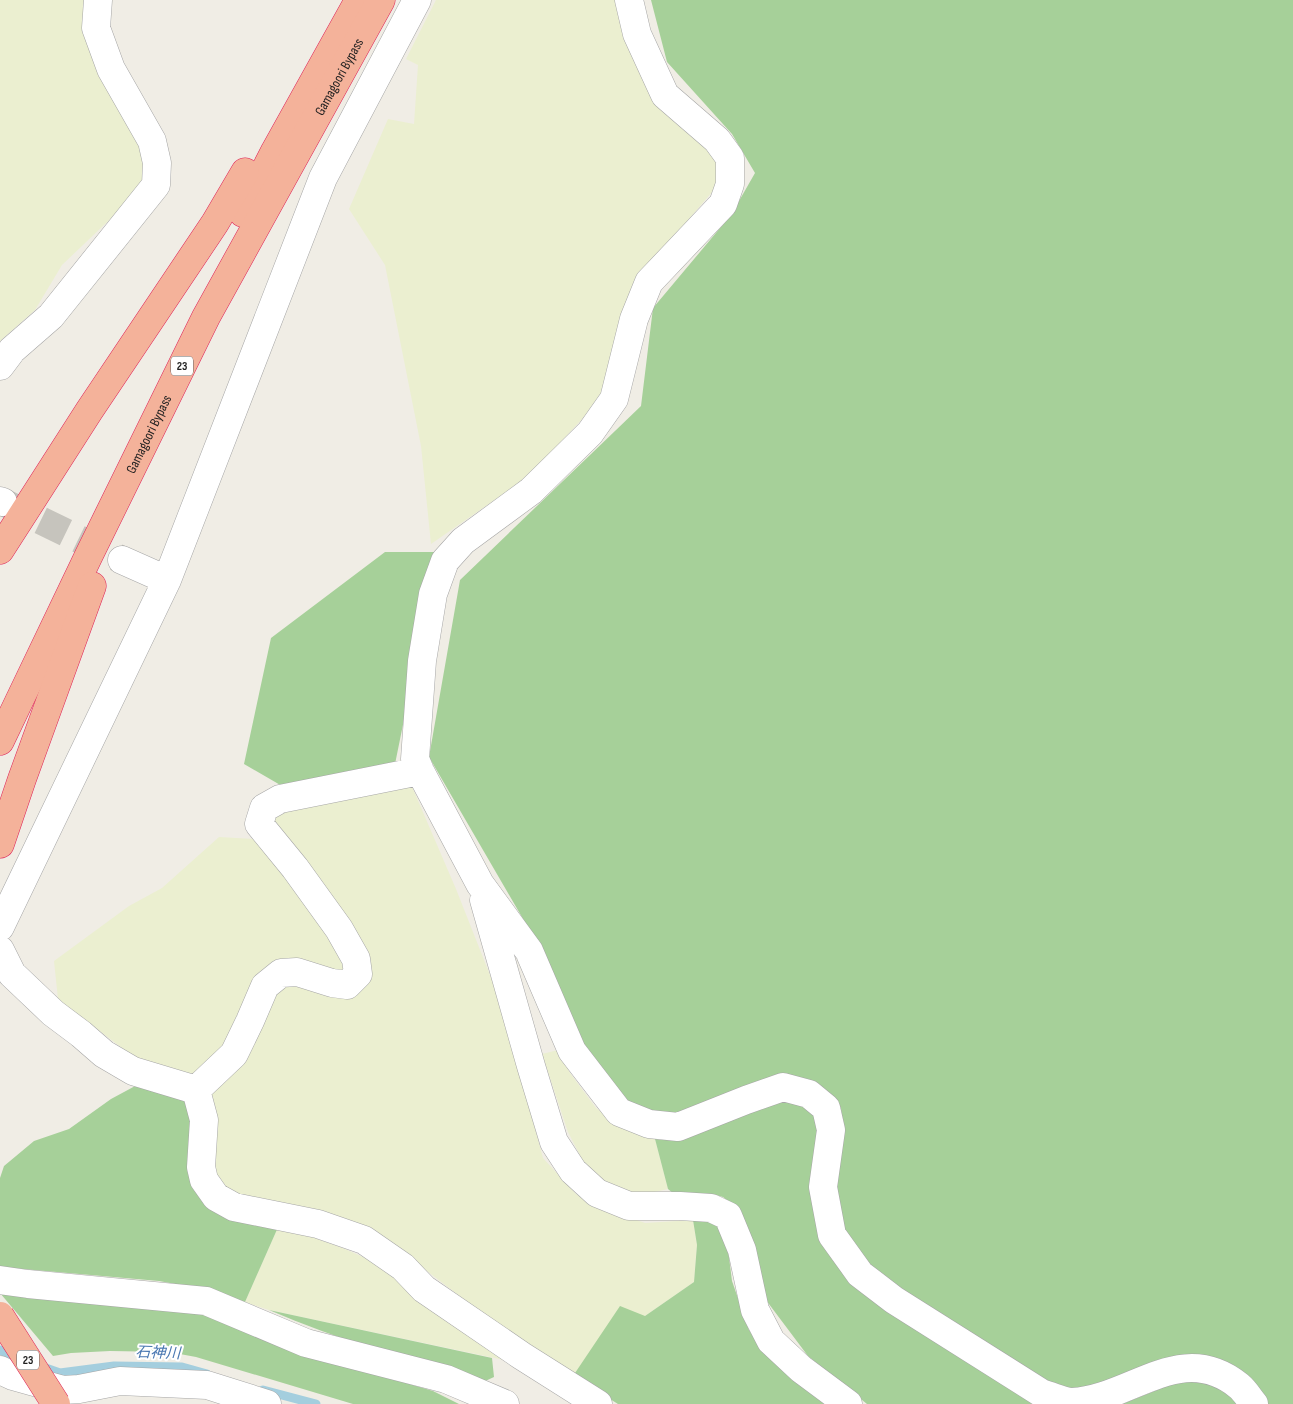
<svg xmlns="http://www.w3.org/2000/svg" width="1293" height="1404" font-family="'Sofia Sans Condensed','Noto Sans JP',sans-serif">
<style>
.farmland{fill:#ebefd0}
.forest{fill:#a6d099}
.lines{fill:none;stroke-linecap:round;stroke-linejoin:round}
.stream{stroke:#a4cede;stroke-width:9}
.minor-tunnel{stroke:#c6c4bd;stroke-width:28;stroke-dasharray:28 14;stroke-linecap:butt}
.minor-casing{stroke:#a6a6a6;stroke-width:29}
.trunk-casing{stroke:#de2158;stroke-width:29}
.minor{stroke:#fff;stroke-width:28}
.trunk{stroke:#f4b29a;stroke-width:28}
.trunk-bridge-casing{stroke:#de2158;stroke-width:29;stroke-linecap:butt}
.trunk-bridge{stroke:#f4b29a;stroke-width:28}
.labels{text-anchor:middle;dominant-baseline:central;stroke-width:4;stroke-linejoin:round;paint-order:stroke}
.shield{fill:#fff;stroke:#626262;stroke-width:1}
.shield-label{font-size:12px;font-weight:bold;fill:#1f1f1f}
.street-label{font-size:14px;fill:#1f1f1f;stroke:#fff}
.water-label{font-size:15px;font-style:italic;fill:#4977b1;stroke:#fff}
</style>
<rect width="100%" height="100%" fill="#f0ede5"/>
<!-- farmland -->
<path class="farmland" d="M 0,0 L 88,0 L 143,144 L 145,186 L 62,265 L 35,310 L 0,341 Z
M 436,0 L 617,0 L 719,159 L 719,184 L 640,276 L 607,384 L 584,417 L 529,476 L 431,544 L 421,446 L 385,265 L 349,209 L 388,119 L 414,124 L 418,65 L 406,59 Z
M 410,782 L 456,889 L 503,1008 L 543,1158 L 576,1194 L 601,1207 L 645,1223 L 693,1220 L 697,1245 L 694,1282 L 645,1316 L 573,1376 L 500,1327 L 393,1245 L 231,1199 L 214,1183 L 214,1124 L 135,1058 L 58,999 L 54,961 L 129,906 L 162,888 L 219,837 L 254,839 L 268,825 L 270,814 Z
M 558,1050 L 570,1073 L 596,1108 L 626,1130 L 655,1139 L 668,1189 L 641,1195 L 616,1189 L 589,1173 L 568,1132 L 542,1054 Z
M 279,1225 L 345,1249 L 392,1270 L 513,1362 L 269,1310 L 245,1302 Z"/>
<!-- forest -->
<path class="forest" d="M 651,0 L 1293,0 L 1293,1404 L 1266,1404 L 1231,1365 L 1213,1358 L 1190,1358 L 1084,1391 L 1051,1385 L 940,1318 L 874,1269 L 847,1237 L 838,1215 L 835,1187 L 842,1123 L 841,1108 L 835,1098 L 822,1087 L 684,1114 L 663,1117 L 639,1108 L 621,1096 L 600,1070 L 573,1029 L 537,943 L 429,757 L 460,580 L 641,406 L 653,308 L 731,215 L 755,173 L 732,134 L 667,62 Z
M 385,552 L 438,552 L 394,769 L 282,786 L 244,764 L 271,638 Z
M 137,1085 L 174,1094 L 193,1108 L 197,1179 L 279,1225 L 245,1302 L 214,1291 L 159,1281 L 0,1267 L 0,1178 L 4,1166 L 34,1141 L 69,1129 L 111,1099 Z
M 781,1100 L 808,1105 L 817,1115 L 820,1228 L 1043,1404 L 867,1404 L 808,1356 L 757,1288 L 745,1221 L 735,1207 L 723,1197 L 712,1194 L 674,1194 L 668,1189 L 655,1139 L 664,1140 L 688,1137 Z
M 693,1220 L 718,1223 L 728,1249 L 732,1281 L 749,1330 L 774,1363 L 830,1404 L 618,1404 L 573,1376 L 620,1306 L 645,1316 L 694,1282 L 697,1245 Z
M 0,1293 L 132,1308 L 202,1310 L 349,1366 L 433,1391 L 459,1404 L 353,1404 L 196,1357 L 169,1352 L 110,1351 L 71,1353 L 53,1356 Z
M 269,1310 L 492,1358 L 494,1377 L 481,1383 C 410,1360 338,1340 269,1310 Z
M 1209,1380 L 1243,1404 L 1122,1404 L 1177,1382 Z"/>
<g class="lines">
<!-- stream -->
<path class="stream" d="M 0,1350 L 18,1359
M 40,1366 L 60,1373 L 114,1366 L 182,1367 L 207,1374
M 263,1390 L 316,1404"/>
<!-- minor-tunnel -->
<path class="minor-tunnel" d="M 3,502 L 122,560"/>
<defs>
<path id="minor" d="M 629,0 L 637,34 L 665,95 L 717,140 L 730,158 L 730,184 L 723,204 L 649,282 L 634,319 L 614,399 L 590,433 L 531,491 L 463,541 L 445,561 L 433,594 L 422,661 L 415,759 L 420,771 L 480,884 L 529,951 L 572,1051 L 619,1112 L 649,1124 L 678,1127 L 746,1100 L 783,1087 L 809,1094 L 826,1108 L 831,1130 L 823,1187 L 832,1235 L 860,1274 L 894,1300 L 1043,1394 C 1052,1396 1063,1402 1072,1402 C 1132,1399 1181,1339 1239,1386 C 1245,1391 1249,1398 1254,1404
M 0,366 L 12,350 L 51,316 L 156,185 L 157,163 L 152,141 L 111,69 L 96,28 L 98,0
M 0,501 L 3,502
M 122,560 L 167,580
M 484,900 L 531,1066 L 554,1142 L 573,1171 L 597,1193 L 629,1206 L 680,1206 L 711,1208 L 728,1216 L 742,1250 L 755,1310 L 771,1341 L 801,1369 L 848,1404
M 0,927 L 167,580 L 323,178 L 417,0
M 0,950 L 12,974 L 53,1013 L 81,1034 L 104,1054 L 133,1071 L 196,1090
M 196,1090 L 234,1054 L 250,1021 L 265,986 L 281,973 L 297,972 L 332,983 L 347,985 L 358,974 L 356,959 L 339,929 L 295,868 L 259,824 L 264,808 L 280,799 L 420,771
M 196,1090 L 204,1120 L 201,1167 L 204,1180 L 216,1197 L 234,1207 L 318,1224 L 364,1240 L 403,1267 L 424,1289 L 522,1356 L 598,1404
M 0,1280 L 28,1284 L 206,1301 L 306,1343 L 446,1379 L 505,1404
M 0,1370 L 13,1376 L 63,1390 L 79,1389 L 120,1381 L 207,1385 L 267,1404"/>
<g id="trunk">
<path d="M 243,213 L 275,151 L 359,0"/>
<path d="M 0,550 L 89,411 L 215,223 L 245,172"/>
<path id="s1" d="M 0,741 L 89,555 L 206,317 L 381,0"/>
<path d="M 0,844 L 22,779 L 92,586"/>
</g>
</defs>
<!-- minor casing -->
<use href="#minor" class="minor-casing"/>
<!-- trunk casing -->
<use href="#trunk" class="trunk-casing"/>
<!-- minor -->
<use href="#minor" class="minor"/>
<!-- trunk -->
<use href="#trunk" class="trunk"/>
<defs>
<path id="trunk-bridge" d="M 0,1316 L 56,1404"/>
</defs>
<!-- trunk-bridge casing -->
<use href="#trunk-bridge" class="trunk-bridge-casing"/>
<!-- trunk-bridge -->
<use href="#trunk-bridge" class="trunk-bridge"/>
</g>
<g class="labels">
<!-- shield labels -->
<g class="shield">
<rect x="171" y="356.5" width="22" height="19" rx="4"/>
<rect x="17" y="1350.5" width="22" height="19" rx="4"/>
</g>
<g class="shield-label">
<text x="182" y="366">23</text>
<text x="28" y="1360">23</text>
</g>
<!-- street labels -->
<g class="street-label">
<text stroke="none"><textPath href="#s1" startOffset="746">Gamagoori Bypass</textPath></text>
<text stroke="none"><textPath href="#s1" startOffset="341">Gamagoori Bypass</textPath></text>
</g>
<!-- water labels -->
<g class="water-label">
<text transform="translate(158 1353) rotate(2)">石神川</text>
</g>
</g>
</svg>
